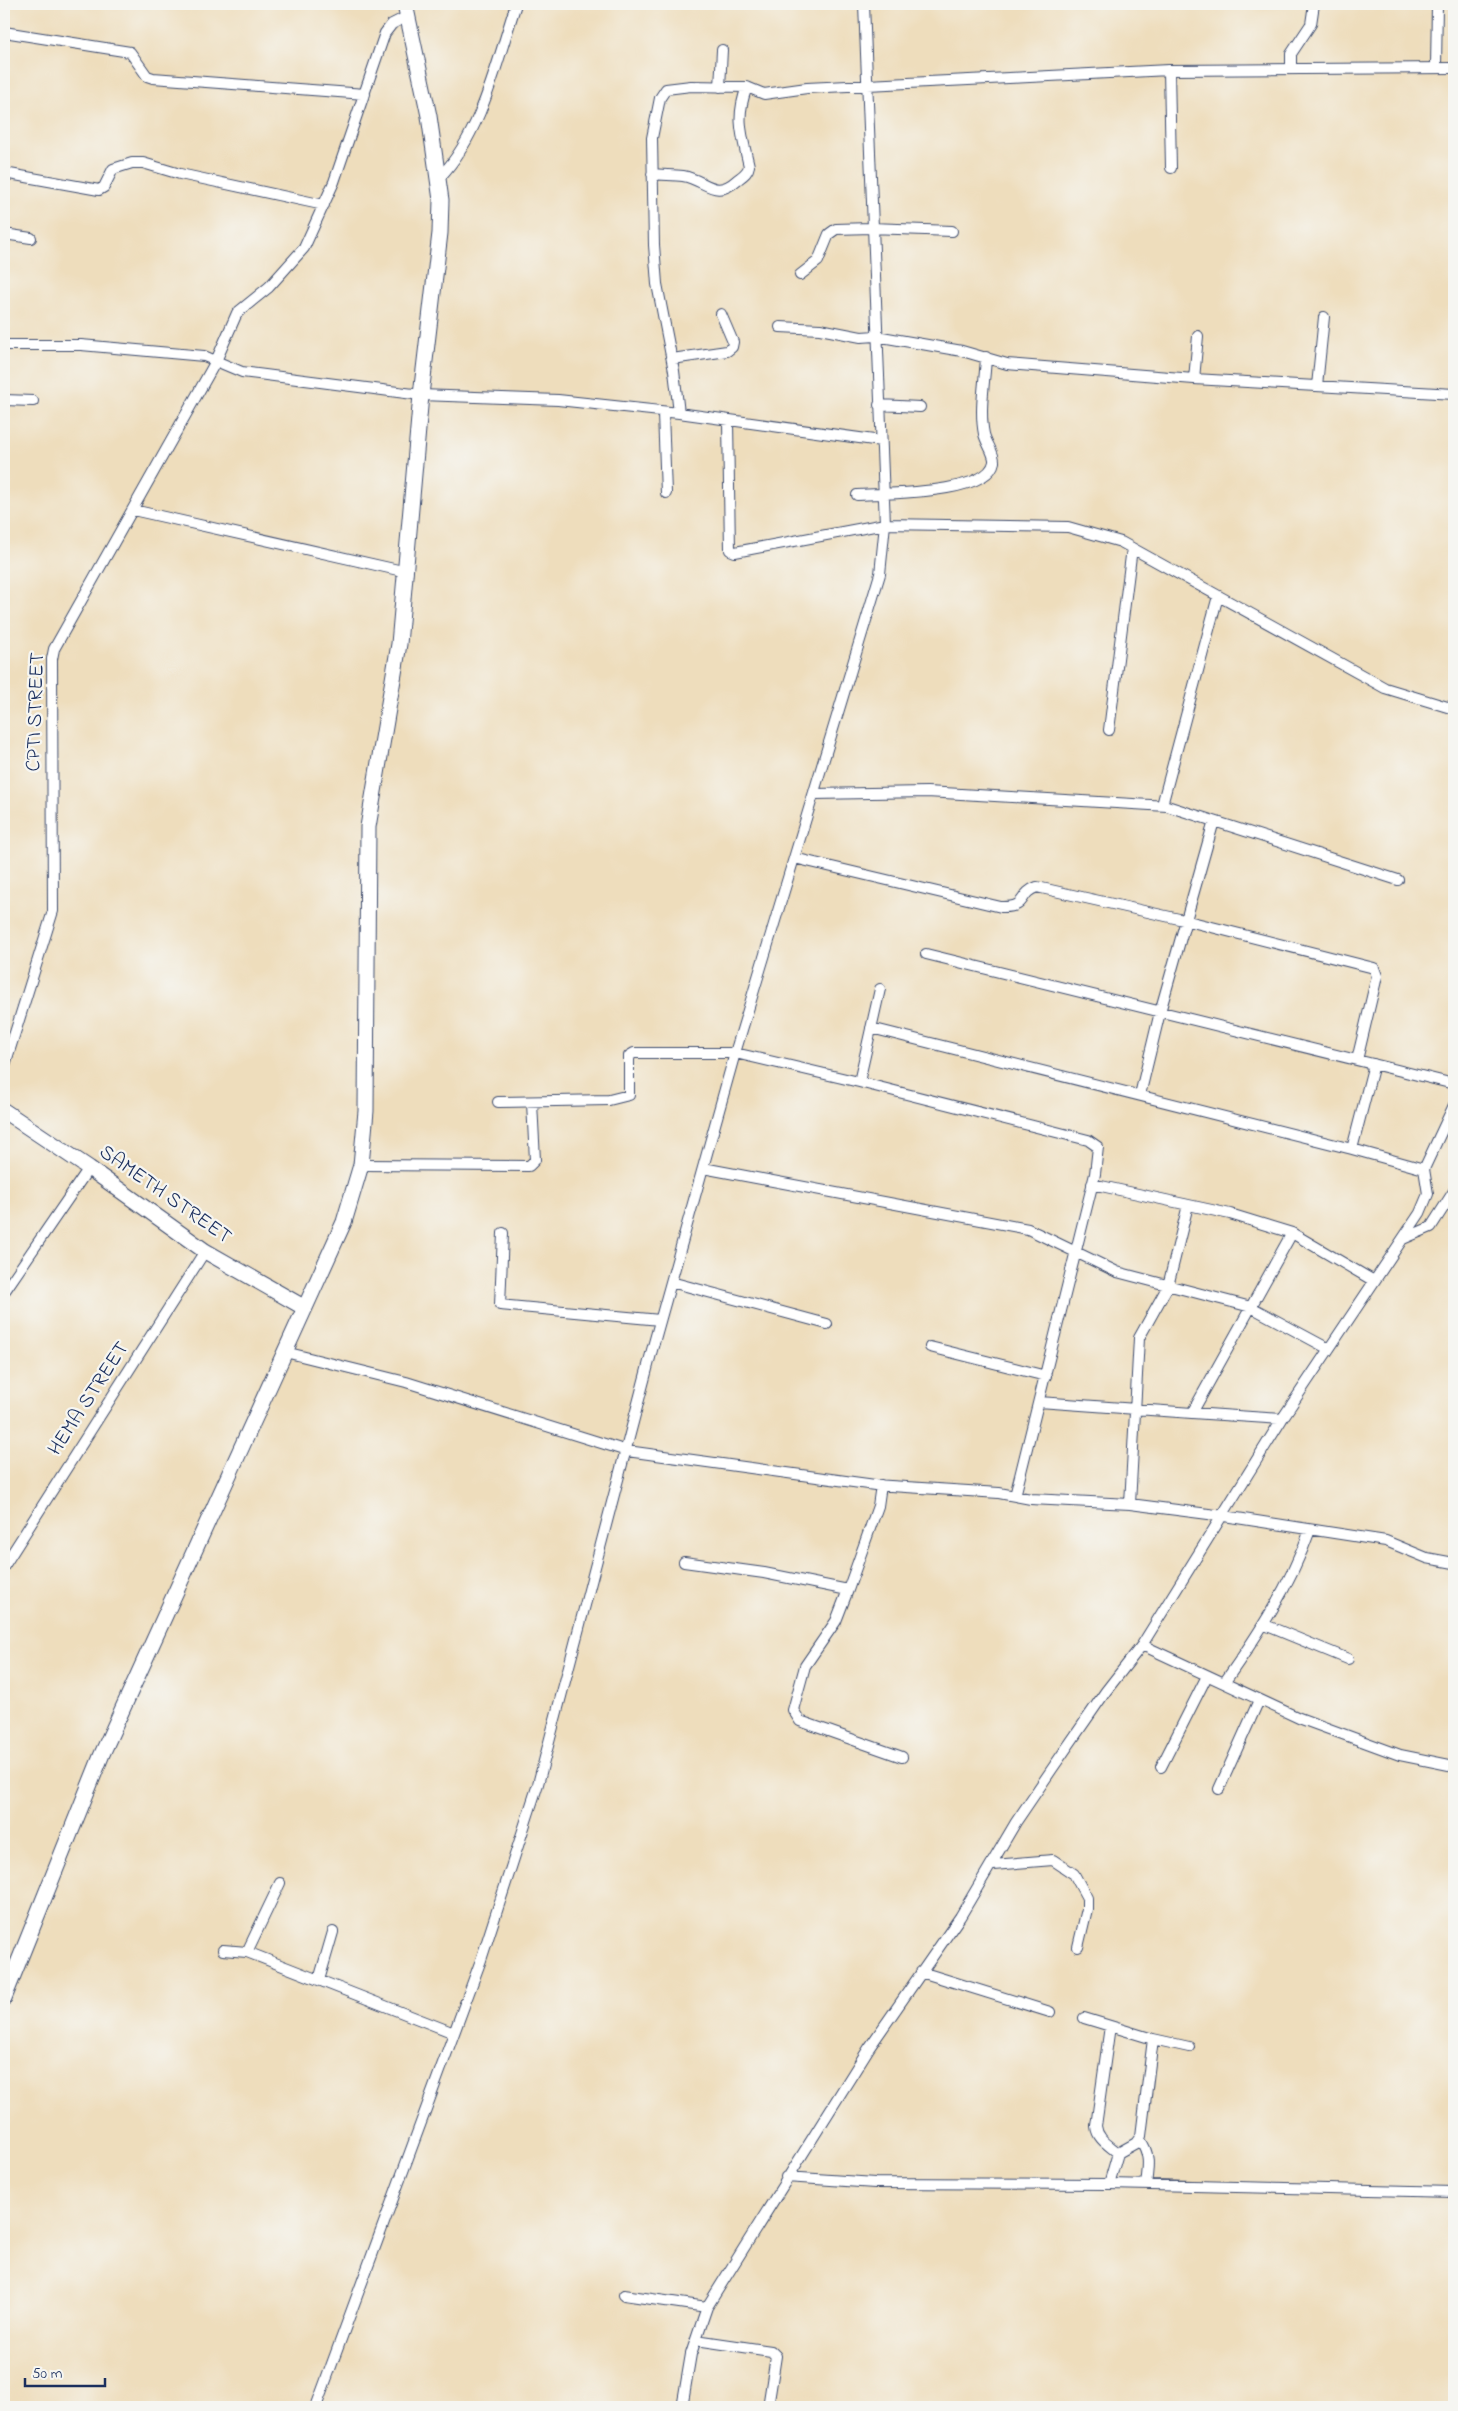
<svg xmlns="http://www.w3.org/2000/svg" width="1458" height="2411" font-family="'Indie Flower',sans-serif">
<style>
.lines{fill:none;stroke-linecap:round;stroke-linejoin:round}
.street-casing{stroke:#3b496c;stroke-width:12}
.secondary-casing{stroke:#3b496c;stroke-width:17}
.street{stroke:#fff;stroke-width:10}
.secondary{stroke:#fff;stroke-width:15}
.labels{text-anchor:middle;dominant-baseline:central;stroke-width:4.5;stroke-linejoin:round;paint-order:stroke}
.street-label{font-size:21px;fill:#1b2f5e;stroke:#f6f6f2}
</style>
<rect width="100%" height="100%" fill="#f6f6f2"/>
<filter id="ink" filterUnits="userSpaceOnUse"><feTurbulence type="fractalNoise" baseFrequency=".02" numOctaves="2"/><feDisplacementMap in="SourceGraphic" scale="10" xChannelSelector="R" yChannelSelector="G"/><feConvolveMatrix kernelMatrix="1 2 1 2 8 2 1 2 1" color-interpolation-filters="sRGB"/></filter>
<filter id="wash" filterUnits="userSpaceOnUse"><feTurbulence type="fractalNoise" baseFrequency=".0096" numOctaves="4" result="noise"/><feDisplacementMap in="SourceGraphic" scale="20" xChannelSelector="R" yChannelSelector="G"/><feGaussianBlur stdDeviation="1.12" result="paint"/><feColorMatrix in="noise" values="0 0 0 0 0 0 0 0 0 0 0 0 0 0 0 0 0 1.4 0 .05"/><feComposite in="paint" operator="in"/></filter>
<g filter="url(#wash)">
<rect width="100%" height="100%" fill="#eeddbc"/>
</g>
<g filter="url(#ink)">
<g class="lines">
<defs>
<path id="street" d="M 4,32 L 130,52 L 147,76 L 153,78 L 365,94
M 1436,67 L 1437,4
M 1291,69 L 1291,54 L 1311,24 L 1314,4
M 1169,70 L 1171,168
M 720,87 L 722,50
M 4,173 L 99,190 L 104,187 L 113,169 L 132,163 L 143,163 L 180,174 L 324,205
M 652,174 C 663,175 673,175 683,176 C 706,180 715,200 737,180 C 742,176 748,173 749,166 C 742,135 735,118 747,87
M 440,177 C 482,133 497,61 516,4
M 4,234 L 31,238
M 800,275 L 818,261 L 829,234 L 836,229 L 871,228 L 952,231
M 780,327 L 820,329 L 861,337 L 876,336 L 962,351 L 1007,364 L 1194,379 L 1454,394
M 4,345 L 81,345 L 204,356 L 242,372 L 421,395 L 558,400 L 679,413 L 881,441
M 672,359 L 727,351 L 732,347 L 733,342 L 721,314
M 1194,379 L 1198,336
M 1317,386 L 1324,317
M 4,400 L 33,401
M 879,405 L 920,407
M 663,413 L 666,493
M 679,413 L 674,371 L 657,284 L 654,245 L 652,138 L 660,98 L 666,89 L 691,86 L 747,87 L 764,94 L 807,88 L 1169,70 L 1454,68
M 728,421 L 730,550 L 735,552 L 885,524 L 1068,527 L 1121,542 L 1385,688 L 1454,709
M 857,495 C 884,493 988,495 994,462 C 995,454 986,443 984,434 C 979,410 985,381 986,357
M 133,510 L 407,572
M 1109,730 L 1132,548
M 814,794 L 927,792 L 1167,806 L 1398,880
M 1162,805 L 1218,596
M 794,858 L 1001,907 C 1029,908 1017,894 1037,887 L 1188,921 L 1374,968 L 1377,976 L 1357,1060
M 926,954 L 1454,1084
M 871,1028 L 1352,1149 L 1424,1169
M 4,1068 L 53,911 L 52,659 L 54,649 L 216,361 L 237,313 L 269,287 L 304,248 L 334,182 L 385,33 L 392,24 L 408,16
M 859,1082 L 1088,1140 L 1098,1147 L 1095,1174 L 1015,1496
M 1140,1095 L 1160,1012 L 1214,821
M 498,1102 L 609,1100 L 629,1095 L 629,1056 L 634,1053 L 735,1053 L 859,1082 L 880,989
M 1352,1149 L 1374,1064
M 361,1165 L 529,1166 L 535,1160 L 532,1103
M 703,1168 L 1028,1229 L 1117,1272 L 1251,1307 L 1329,1349
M 1092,1184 L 1230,1214 L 1292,1233 L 1374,1281
M 503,1233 L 500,1305 L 660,1320
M 1403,1239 L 1431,1227 L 1454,1191
M 671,1282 L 827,1324
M 4,1292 L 89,1168
M 930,1347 L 1046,1376
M 285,1352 L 406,1382 L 627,1451 L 875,1485 L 999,1493 L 1031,1499 L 1130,1504 L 1224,1516 L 1386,1541 L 1427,1558 L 1454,1563
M 1039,1402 L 1192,1413
M 1282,1419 L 1192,1413 L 1292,1233
M 1130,1504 L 1139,1338 L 1168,1286 L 1188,1205
M 684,1562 L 764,1573 L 848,1590 L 878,1506 L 881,1485
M 4,1566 L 205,1251
M 848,1590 L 836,1621 L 805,1666 L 793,1710 L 800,1721 L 902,1757
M 1265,1625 L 1348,1659
M 1142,1645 L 1299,1718 L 1400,1755 L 1454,1766
M 1224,1683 C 1258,1635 1290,1586 1310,1530
M 1161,1767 L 1207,1676
M 1219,1789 L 1259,1700
M 993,1865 L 1053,1860 L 1074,1874 L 1087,1898 L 1087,1909 L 1078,1947
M 223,1950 L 247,1952 L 454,2033
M 247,1952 L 280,1883
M 921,1972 L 1050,2012
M 319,1980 L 333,1932
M 1084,2018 L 1153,2039 L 1141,2136 L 1136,2143 L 1118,2153 L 1109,2184
M 1110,2026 L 1096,2126 C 1097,2139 1109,2145 1118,2153
M 1153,2039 L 1189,2047
M 1140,2140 C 1151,2154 1148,2168 1146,2185
M 786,2177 L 875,2183 L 1109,2184 L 1454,2192
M 624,2295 L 707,2307
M 696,2340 L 771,2351 L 776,2356 L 768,2407
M 316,2407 L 481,1960 L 538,1784 L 652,1350 L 735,1053 L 880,574 L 885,524 L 864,4
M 682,2407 L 691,2354 L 707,2307 L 869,2048 L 960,1917 L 1016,1822 L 1052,1769 L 1106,1691 L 1142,1645 L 1282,1419 L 1420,1213 L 1428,1194 L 1424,1169 L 1454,1105"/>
<path id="secondary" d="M 4,1111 L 89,1168 L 205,1251 L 305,1308
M 4,1998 L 102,1754 L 344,1222 L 361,1165 L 366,1111 L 368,827 L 399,644 L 421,395 L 440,233 L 441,200 L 429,116 L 405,4"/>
</defs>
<!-- street casing -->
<use href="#street" class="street-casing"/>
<!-- secondary casing -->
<use href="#secondary" class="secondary-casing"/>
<!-- street -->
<use href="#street" class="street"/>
<!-- secondary -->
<use href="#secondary" class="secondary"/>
</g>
</g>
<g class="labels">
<!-- street labels -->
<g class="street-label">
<text transform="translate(36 712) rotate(-88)">CPTI STREET</text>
<text transform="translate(165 1195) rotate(35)">SAMETH STREET</text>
<text transform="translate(89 1399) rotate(-57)">HEMA STREET</text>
</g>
</g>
<!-- margin -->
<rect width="1458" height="2411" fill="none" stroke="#f6f6f2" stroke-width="20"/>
<!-- scale -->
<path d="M25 2378v8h80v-8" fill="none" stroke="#1b2f5e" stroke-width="2.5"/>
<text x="32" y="2378" font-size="15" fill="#1b2f5e" stroke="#f6f6f2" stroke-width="4" paint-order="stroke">50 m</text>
</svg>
